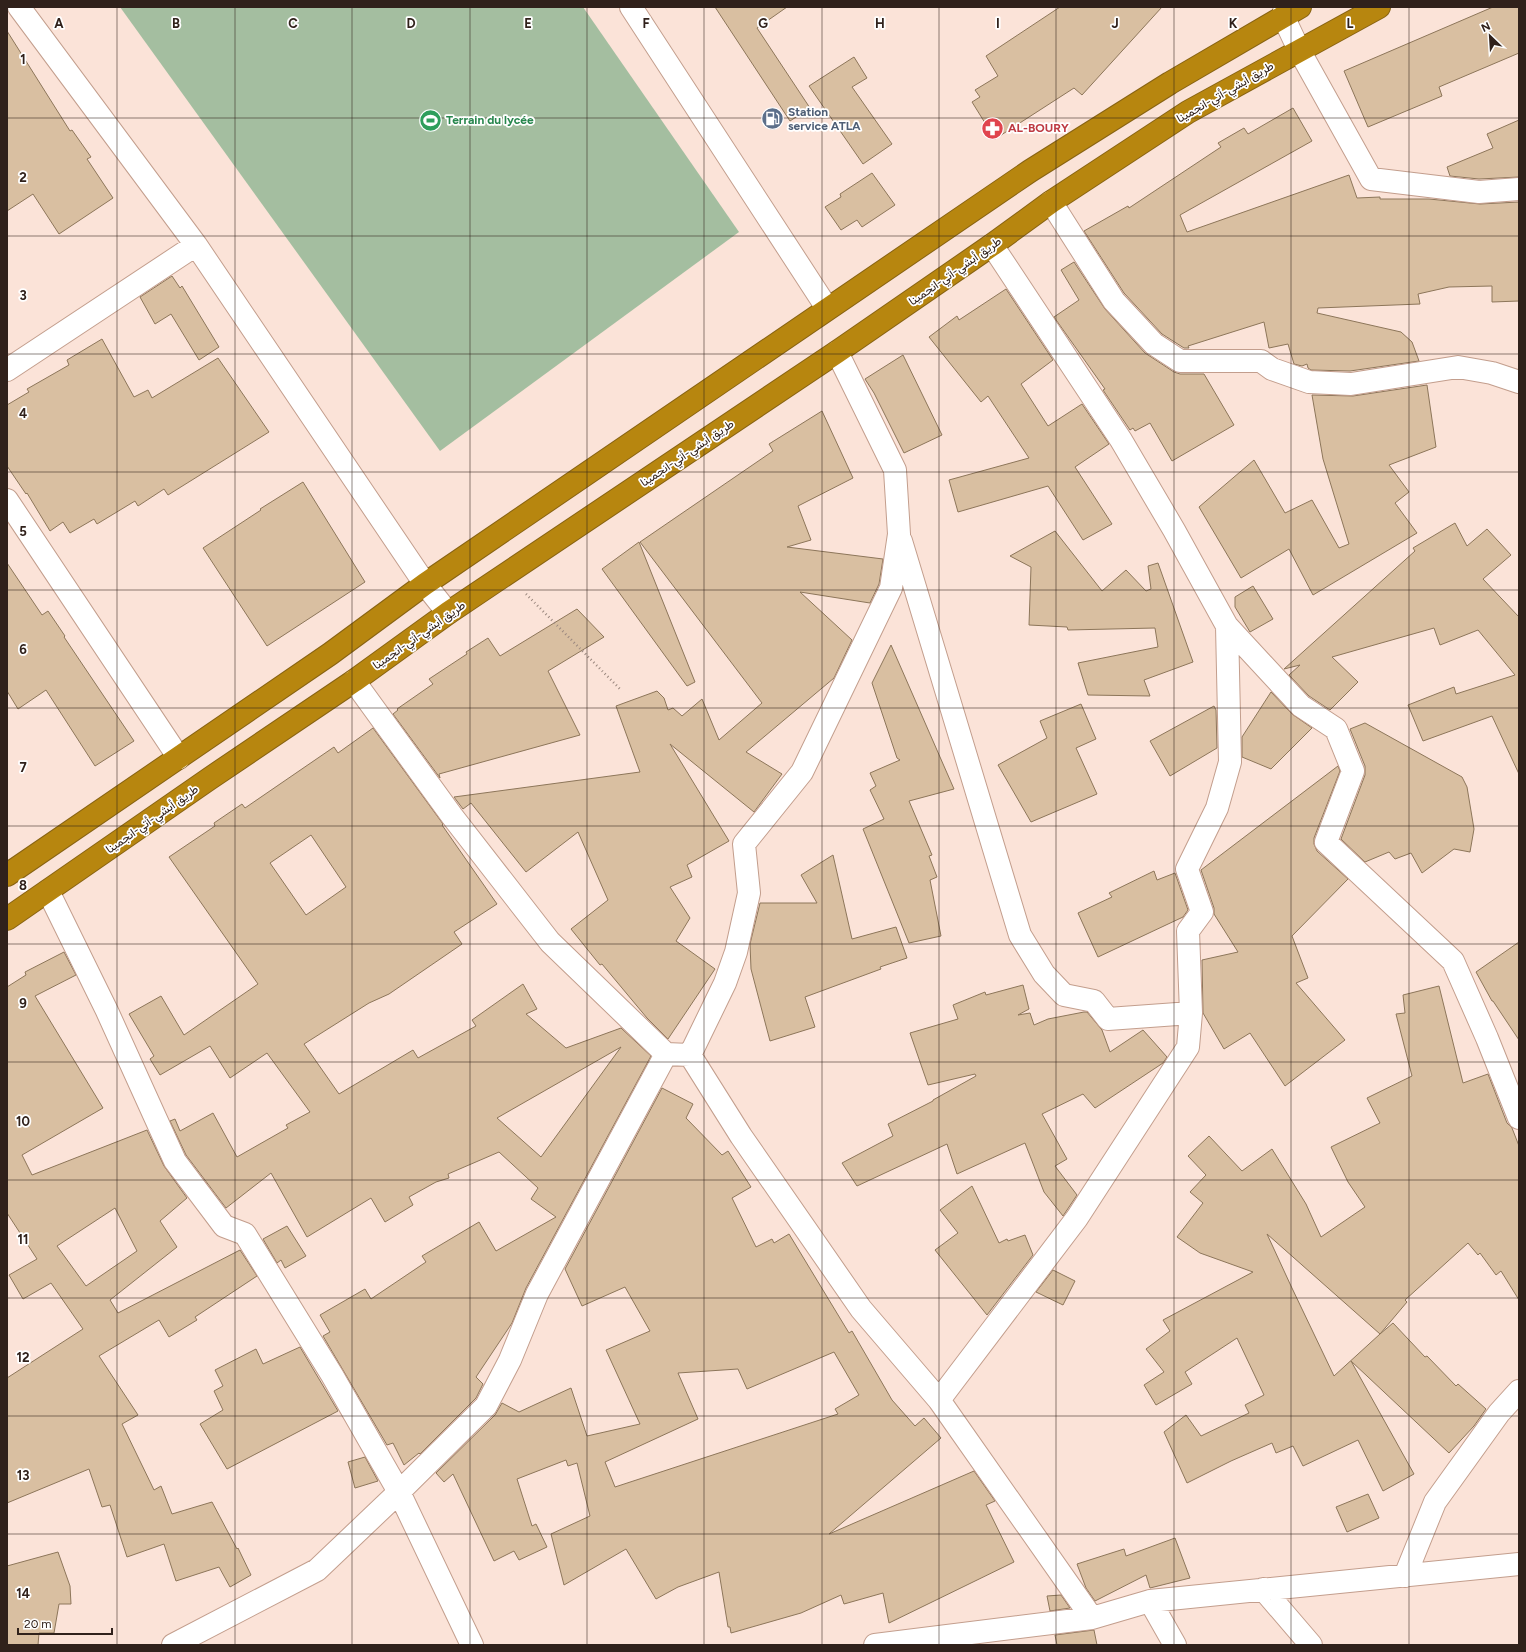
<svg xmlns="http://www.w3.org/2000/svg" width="1526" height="1652" font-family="Figtree,Vazirmatn,sans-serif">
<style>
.green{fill:#a4bea0}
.building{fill:#d9bfa1;stroke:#8d765a;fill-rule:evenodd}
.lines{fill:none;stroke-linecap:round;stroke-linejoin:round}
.street-casing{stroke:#c39e8d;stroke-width:24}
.highway-casing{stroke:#886313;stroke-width:24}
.path{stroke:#9b887f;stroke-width:2.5;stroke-dasharray:1 3;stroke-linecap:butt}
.street{stroke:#fff;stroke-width:22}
.highway{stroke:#b7860f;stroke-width:22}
.grid{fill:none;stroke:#30211b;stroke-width:1;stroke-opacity:0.55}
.labels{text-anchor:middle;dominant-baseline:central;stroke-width:3.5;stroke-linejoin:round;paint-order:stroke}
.street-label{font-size:12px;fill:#30211b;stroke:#fff}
.service-label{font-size:12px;font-weight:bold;fill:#4e5e75;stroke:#fff;text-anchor:start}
.leisure-label{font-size:12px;font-weight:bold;fill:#27864d;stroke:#fff;text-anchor:start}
.health-label{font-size:12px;font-weight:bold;fill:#be3a42;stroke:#fff;text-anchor:start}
.grid-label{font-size:13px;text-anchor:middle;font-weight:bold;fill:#30211b;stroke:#fff;stroke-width:3.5;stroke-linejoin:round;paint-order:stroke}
</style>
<rect width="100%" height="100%" fill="#fbe3d8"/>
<!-- green -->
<path class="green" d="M 120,7 L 583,7 L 739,232 L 440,451 Z"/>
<!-- building -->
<path class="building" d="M 715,7 L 787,7 L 757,28 L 810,108 L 790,121 Z
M 1060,7 L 1162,7 L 1082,95 L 1074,88 L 995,139 L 972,102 L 980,97 L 975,90 L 998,76 L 986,56 Z
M 1493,7 L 1519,7 L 1519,53 L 1439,87 L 1442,96 L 1368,127 L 1344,71 Z
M 7,31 L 70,131 L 72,130 L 91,157 L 87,159 L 113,198 L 59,234 L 33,194 L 7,211 Z
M 854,57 L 867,78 L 852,87 L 892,144 L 863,164 L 809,86 Z
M 1293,108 L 1312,141 L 1180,215 L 1187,232 L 1349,175 L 1357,198 L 1380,197 L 1380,199 L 1429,199 L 1480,204 L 1519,202 L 1519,301 L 1492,302 L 1492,286 L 1449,287 L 1418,294 L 1420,304 L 1318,308 L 1317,313 L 1401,332 L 1412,342 L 1419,361 L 1350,371 L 1311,370 L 1308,368 L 1307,364 L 1302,366 L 1294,364 L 1288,344 L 1269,348 L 1264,322 L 1188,346 L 1189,348 L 1184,348 L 1162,334 L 1124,293 L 1084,231 L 1128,206 L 1129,208 L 1221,147 L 1218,143 L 1244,128 L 1248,134 Z
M 1519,120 L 1519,177 L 1479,179 L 1450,176 L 1447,167 L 1493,148 L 1487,134 Z
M 872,173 L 895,205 L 862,227 L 857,220 L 841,230 L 825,207 L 841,197 L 840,194 Z
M 1074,262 L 1105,309 L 1145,353 L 1174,372 L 1180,374 L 1204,374 L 1234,425 L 1172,461 L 1150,423 L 1135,431 L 1133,428 L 1130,430 L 1103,390 L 1105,389 L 1054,317 L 1079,300 L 1061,270 Z
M 172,276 L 180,288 L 182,286 L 219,347 L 199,360 L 171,314 L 155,324 L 140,297 Z
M 1006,289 L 1053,360 L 1021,384 L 1048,426 L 1082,404 L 1109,444 L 1075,467 L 1112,524 L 1083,540 L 1048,486 L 958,512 L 949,480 L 1029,458 L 988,396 L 981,402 L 929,337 L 957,316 L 959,320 Z
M 102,339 L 134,397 L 148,390 L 152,398 L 218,358 L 269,432 L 168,495 L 164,489 L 138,506 L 135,501 L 97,524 L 94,519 L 70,533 L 63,522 L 50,531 L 27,493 L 26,494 L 7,466 L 7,405 L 29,392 L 27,389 L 69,365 L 67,360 Z
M 903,355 L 942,435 L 904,453 L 874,393 L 865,379 Z
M 1427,385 L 1436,447 L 1389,465 L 1409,492 L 1395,503 L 1417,533 L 1313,595 L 1289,549 L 1241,578 L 1199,507 L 1254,460 L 1285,513 L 1312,500 L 1339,548 L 1349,544 L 1323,459 L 1312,395 L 1353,396 Z
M 822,411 L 853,478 L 798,506 L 811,540 L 787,547 L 883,559 L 879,584 L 870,603 L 800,592 L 852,640 L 834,678 L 746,752 L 782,774 L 754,812 L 670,744 L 729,841 L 687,865 L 692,877 L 670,887 L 690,918 L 676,941 L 715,969 L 668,1039 L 647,1018 L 602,964 L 600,965 L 571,929 L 608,900 L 578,832 L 526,872 L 471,803 L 463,809 L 454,797 L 640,772 L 616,706 L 657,691 L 664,698 L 668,710 L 673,708 L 682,716 L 702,699 L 719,740 L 762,703 L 640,542 L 773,451 L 769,444 Z
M 303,482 L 365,582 L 267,646 L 203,548 L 261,510 L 260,509 Z
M 1455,523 L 1467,546 L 1487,529 L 1511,555 L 1483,579 L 1519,617 L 1519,774 L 1492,716 L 1423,741 L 1408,705 L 1454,687 L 1456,694 L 1515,675 L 1478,630 L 1440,645 L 1434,628 L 1332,657 L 1358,682 L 1330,710 L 1309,696 L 1289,675 L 1300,665 L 1284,669 L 1415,551 L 1413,548 Z
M 1055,531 L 1102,591 L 1126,570 L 1146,591 L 1151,589 L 1148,566 L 1158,563 L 1193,662 L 1144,680 L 1150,696 L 1088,695 L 1078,663 L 1158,647 L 1155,628 L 1068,630 L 1067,627 L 1029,625 L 1031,567 L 1010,556 Z
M 639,542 L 695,682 L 687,686 L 602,569 Z
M 7,563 L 42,615 L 48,611 L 65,636 L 64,637 L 134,741 L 95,766 L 46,690 L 18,709 L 7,691 Z
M 1253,586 L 1273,619 L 1250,632 L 1235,607 L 1235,597 Z
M 577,609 L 604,637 L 548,671 L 580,735 L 439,774 L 440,778 L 393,714 L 398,710 L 397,709 L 433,684 L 429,679 L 467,654 L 466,652 L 488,638 L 500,656 Z
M 891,645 L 954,789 L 909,801 L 932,855 L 929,856 L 937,877 L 930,880 L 941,936 L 909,943 L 863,829 L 884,819 L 870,790 L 876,786 L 870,773 L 900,760 L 897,758 L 872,683 Z
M 1271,692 L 1292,714 L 1312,728 L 1271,769 L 1242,757 L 1242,737 Z
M 1081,704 L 1096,739 L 1076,748 L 1097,794 L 1031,822 L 998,765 L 1047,738 L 1040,721 Z
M 1214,706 L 1216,710 L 1217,748 L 1170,776 L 1150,741 Z
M 1365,723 L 1462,777 L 1467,787 L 1474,829 L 1470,852 L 1454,849 L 1422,873 L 1411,853 L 1395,859 L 1389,852 L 1365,862 L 1341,839 L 1365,775 L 1365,766 L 1350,729 Z
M 373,728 L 443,824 L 442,825 L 497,904 L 454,932 L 462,944 L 389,994 L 369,1003 L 304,1044 L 339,1094 L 413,1050 L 418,1058 L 476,1026 L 472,1020 L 523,984 L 537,1009 L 526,1014 L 566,1048 L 621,1028 L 651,1056 L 526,1288 L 512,1323 L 476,1377 L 483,1384 L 476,1398 L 420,1454 L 419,1453 L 404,1465 L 393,1443 L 387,1445 L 323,1336 L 330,1332 L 320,1315 L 365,1289 L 371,1299 L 426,1262 L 422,1256 L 479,1222 L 496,1251 L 556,1217 L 531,1199 L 538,1188 L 499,1152 L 448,1174 L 449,1178 L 436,1182 L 409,1197 L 413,1205 L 385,1222 L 371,1198 L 307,1237 L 271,1173 L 226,1208 L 186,1155 L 170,1121 L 175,1119 L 180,1131 L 213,1113 L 237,1157 L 288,1128 L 286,1125 L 310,1112 L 267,1053 L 230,1078 L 210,1046 L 160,1075 L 150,1059 L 154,1056 L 129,1014 L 161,996 L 184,1035 L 258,984 L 169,857 L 215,826 L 214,823 L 242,804 L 245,808 L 334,747 L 338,753 ZM 311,835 L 346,887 L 306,915 L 270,863 ZM 621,1047 L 541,1157 L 497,1118 Z
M 1338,766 L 1340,771 L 1314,838 L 1314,844 L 1317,851 L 1348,879 L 1292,936 L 1308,978 L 1296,983 L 1345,1040 L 1285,1086 L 1250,1033 L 1224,1049 L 1203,1013 L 1202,960 L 1238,952 L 1214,914 L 1214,908 L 1201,870 Z
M 833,855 L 852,939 L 896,927 L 907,958 L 880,967 L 881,969 L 805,997 L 815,1027 L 770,1041 L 751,969 L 750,944 L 760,903 L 817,903 L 801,875 Z
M 1154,871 L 1157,880 L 1175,873 L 1188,910 L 1183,917 L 1098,957 L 1078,913 L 1112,897 L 1109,893 Z
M 1519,942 L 1519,1040 L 1493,1001 L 1492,1001 L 1476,972 Z
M 64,952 L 76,975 L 35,996 L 103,1108 L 22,1155 L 32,1175 L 147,1130 L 164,1166 L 187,1198 L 160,1221 L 177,1247 L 110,1300 L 118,1313 L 240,1250 L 257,1276 L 195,1317 L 197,1320 L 169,1337 L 159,1320 L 99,1356 L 138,1415 L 122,1424 L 154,1490 L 161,1486 L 172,1514 L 212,1502 L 237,1549 L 238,1548 L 251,1575 L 230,1587 L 219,1567 L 176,1581 L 164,1544 L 127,1557 L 110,1505 L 102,1507 L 89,1469 L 7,1503 L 7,1378 L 83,1329 L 51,1283 L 23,1299 L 9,1275 L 37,1259 L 7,1213 L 7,987 L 26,975 L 25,972 ZM 115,1208 L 137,1251 L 86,1286 L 57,1246 Z
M 1023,985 L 1029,1009 L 1018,1015 L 1030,1013 L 1034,1025 L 1048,1019 L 1084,1012 L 1087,1012 L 1102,1030 L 1110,1052 L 1143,1030 L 1167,1057 L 1163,1063 L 1095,1108 L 1083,1094 L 1042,1114 L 1067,1159 L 1055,1166 L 1077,1195 L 1063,1216 L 1044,1192 L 1025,1143 L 957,1174 L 947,1144 L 857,1186 L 842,1163 L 893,1136 L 888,1124 L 933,1101 L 933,1100 L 976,1076 L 975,1074 L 928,1085 L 910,1033 L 958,1019 L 953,1005 L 985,992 L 986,995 Z
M 1439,986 L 1463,1083 L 1488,1074 L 1507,1123 L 1512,1128 L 1519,1146 L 1519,1300 L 1501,1271 L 1496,1275 L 1480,1253 L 1478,1255 L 1468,1243 L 1405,1300 L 1407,1302 L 1380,1334 L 1393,1323 L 1425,1357 L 1427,1356 L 1456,1386 L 1458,1384 L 1486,1409 L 1474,1426 L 1449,1453 L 1351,1361 L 1414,1474 L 1383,1491 L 1358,1440 L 1303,1466 L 1293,1446 L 1276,1453 L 1272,1443 L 1231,1461 L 1187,1483 L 1164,1432 L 1186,1415 L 1201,1436 L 1249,1413 L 1245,1405 L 1264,1395 L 1237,1338 L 1185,1372 L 1192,1384 L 1156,1405 L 1144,1385 L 1164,1372 L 1146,1349 L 1170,1331 L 1163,1320 L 1253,1272 L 1200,1253 L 1177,1237 L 1203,1203 L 1190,1192 L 1206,1175 L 1188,1156 L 1209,1136 L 1242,1171 L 1272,1149 L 1306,1204 L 1321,1237 L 1365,1207 L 1348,1182 L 1331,1147 L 1380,1123 L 1367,1098 L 1412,1076 L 1396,1014 L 1405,1013 L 1403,995 ZM 1267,1234 L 1380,1334 L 1334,1376 L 1291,1286 Z
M 662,1088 L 693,1104 L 686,1118 L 722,1155 L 728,1151 L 751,1187 L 732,1198 L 756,1247 L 772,1239 L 774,1243 L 789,1234 L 849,1333 L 852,1331 L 892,1400 L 915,1426 L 924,1418 L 941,1438 L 829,1534 L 974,1471 L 995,1501 L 986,1505 L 1014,1562 L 889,1623 L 883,1593 L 844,1604 L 841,1595 L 801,1613 L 731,1633 L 730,1627 L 728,1627 L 719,1572 L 678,1587 L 656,1599 L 626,1549 L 564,1585 L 551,1534 L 590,1516 L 577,1463 L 568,1466 L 566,1460 L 517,1479 L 532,1526 L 536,1524 L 547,1547 L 519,1560 L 514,1551 L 494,1561 L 453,1474 L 444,1482 L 436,1473 L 495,1415 L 502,1403 L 519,1412 L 571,1388 L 587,1436 L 640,1424 L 606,1350 L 650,1331 L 625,1287 L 582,1306 L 565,1269 ZM 834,1352 L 859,1395 L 835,1409 L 838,1414 L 615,1487 L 605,1462 L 698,1419 L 678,1373 L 738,1369 L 747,1389 Z
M 972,1186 L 999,1243 L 1007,1239 L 1008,1241 L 1025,1235 L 1033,1255 L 987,1315 L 935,1250 L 958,1233 L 940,1210 Z
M 287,1226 L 306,1256 L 285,1268 L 281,1260 L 277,1263 L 263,1239 Z
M 1053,1270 L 1075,1281 L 1063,1305 L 1036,1292 Z
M 300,1347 L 338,1411 L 227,1469 L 200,1424 L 223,1410 L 214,1391 L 223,1386 L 215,1370 L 256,1349 L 263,1364 Z
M 365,1457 L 378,1481 L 355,1488 L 348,1462 Z
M 1368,1494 L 1379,1518 L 1347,1532 L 1336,1507 Z
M 1175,1538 L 1190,1578 L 1150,1588 L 1146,1575 L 1095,1601 L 1086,1588 L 1077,1564 L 1124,1549 L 1126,1556 Z
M 58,1552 L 70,1586 L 71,1604 L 59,1604 L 54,1633 L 39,1633 L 38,1645 L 7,1645 L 7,1566 Z
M 1061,1595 L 1070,1608 L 1050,1611 L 1047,1596 Z
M 1094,1630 L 1097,1645 L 1057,1645 L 1055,1635 Z"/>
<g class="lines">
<defs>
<path id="street" d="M 19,7 L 196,245 L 425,584 L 448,613
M 631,7 L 827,308
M 1285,7 L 1283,16 L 1299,50 L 1371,179 L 1479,192 L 1519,189
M 1051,202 L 1114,301 L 1154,344 L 1180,361 L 1261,361 L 1272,369 L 1309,382 L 1351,384 L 1458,367 L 1492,373 L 1519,382
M 992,245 L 1121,440 L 1174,530 L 1227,626 L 1301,706 L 1336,729 L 1353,771 L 1326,842 L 1453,961 L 1487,1038 L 1519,1118
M 7,370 L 196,245
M 7,500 L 179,758
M 901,541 L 1020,935 L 1044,974 L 1064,995 L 1094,1001 L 1108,1019 L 1191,1013
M 354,681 L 452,816 L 550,942 L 666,1054 L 690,1055 L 741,1136 L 861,1309 L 939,1400
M 48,891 L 107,1011 L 175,1161 L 224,1226 L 245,1234 L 332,1375 L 399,1492 L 317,1570 L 173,1645
M 690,1055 L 725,983 L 736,952 L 749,893 L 744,844 L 802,772 L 891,588 L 899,534 L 895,470 L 837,352
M 1405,1576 L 1435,1502 L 1499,1413 L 1519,1391
M 1263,1589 L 1311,1645
M 1150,1601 L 1175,1645
M 1092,1618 L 939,1400 L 1077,1218 L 1188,1047 L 1191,1013 L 1188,931 L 1202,912 L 1187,869 L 1217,808 L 1230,762 L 1227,626
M 472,1645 L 399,1492 L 486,1406 L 510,1360 L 537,1294 L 666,1054
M 875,1645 L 1092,1618 L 1150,1601 L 1519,1564"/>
<path id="highway" d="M 7,875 L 330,654 L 425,584 L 1030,171 L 1170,83 L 1300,7
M 7,919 L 209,779 L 354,681 L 448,613 L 837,352 L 992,245 L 1051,202 L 1188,112 L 1379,7"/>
</defs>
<!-- street casing -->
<use href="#street" class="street-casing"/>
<!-- highway casing -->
<use href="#highway" class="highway-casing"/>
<!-- path -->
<path class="path" d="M 526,594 L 621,690"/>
<!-- street -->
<use href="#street" class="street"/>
<!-- highway -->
<use href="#highway" class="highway"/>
</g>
<!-- grid -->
<path class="grid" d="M 117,7 L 117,1645M 235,7 L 235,1645M 352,7 L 352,1645M 470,7 L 470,1645M 587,7 L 587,1645M 704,7 L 704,1645M 822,7 L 822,1645M 939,7 L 939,1645M 1056,7 L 1056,1645M 1174,7 L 1174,1645M 1291,7 L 1291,1645M 1409,7 L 1409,1645M 7,118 L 1519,118M 7,236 L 1519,236M 7,354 L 1519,354M 7,472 L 1519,472M 7,590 L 1519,590M 7,708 L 1519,708M 7,826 L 1519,826M 7,944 L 1519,944M 7,1062 L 1519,1062M 7,1180 L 1519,1180M 7,1298 L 1519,1298M 7,1416 L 1519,1416M 7,1534 L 1519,1534"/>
<!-- icons -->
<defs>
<symbol id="fuel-disc" viewBox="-11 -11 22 22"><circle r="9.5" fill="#5c6f8a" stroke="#fff"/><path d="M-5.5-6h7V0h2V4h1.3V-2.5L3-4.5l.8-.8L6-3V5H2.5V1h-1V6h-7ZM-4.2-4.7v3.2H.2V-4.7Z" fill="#fff"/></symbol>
<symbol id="stadium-disc" viewBox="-11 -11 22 22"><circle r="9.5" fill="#2e9e5b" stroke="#fff"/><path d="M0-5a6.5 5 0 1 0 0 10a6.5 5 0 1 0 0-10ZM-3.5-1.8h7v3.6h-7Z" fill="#fff"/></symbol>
<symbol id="pharmacy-disc" viewBox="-11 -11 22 22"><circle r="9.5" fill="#e0444e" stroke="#fff"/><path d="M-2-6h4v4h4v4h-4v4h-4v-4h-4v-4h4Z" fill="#fff"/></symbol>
</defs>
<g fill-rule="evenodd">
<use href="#fuel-disc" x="760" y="106" width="25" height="25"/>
<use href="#stadium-disc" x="418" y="108" width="25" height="25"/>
<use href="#pharmacy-disc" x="980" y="116" width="25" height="25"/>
</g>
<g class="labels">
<!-- street labels -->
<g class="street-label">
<text transform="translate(1225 92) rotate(-30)">طريق أبشي-أتي-انجمينا</text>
<text transform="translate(955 271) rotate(-35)">طريق أبشي-أتي-انجمينا</text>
<text transform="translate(687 453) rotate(-34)">طريق أبشي-أتي-انجمينا</text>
<text transform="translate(419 635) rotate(-35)">طريق أبشي-أتي-انجمينا</text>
<text transform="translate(152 819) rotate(-35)">طريق أبشي-أتي-انجمينا</text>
</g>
<!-- service labels -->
<g class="service-label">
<text x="788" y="112">Station<tspan x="788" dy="14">service ATLA</tspan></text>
</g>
<!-- leisure labels -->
<g class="leisure-label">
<text x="446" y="120">Terrain du lycée</text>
</g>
<!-- health labels -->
<g class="health-label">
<text x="1008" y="128">AL-BOURY</text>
</g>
</g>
<g class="grid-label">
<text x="59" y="28">A</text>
<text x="176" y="28">B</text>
<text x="293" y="28">C</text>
<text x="411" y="28">D</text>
<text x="528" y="28">E</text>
<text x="646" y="28">F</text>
<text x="763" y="28">G</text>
<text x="880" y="28">H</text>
<text x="998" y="28">I</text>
<text x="1115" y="28">J</text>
<text x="1233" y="28">K</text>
<text x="1350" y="28">L</text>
<text x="23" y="64">1</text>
<text x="23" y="182">2</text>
<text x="23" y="300">3</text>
<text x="23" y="418">4</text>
<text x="23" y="536">5</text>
<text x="23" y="654">6</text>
<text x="23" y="772">7</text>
<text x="23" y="890">8</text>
<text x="23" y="1008">9</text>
<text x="23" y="1126">10</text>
<text x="23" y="1244">11</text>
<text x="23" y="1362">12</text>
<text x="23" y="1480">13</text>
<text x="23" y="1598">14</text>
</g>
<!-- border -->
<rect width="1526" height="1652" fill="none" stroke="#30211b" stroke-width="16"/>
<!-- north arrow -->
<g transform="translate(1490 36) rotate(335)" stroke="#ffffff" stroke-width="3" paint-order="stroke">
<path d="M0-3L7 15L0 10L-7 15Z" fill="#30211b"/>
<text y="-6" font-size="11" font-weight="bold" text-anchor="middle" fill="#30211b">N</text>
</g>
<!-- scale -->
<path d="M18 1628v6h94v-6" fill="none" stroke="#30211b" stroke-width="2"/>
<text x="24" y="1628" font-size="12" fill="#30211b" stroke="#ffffff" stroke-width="3" paint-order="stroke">20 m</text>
</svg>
